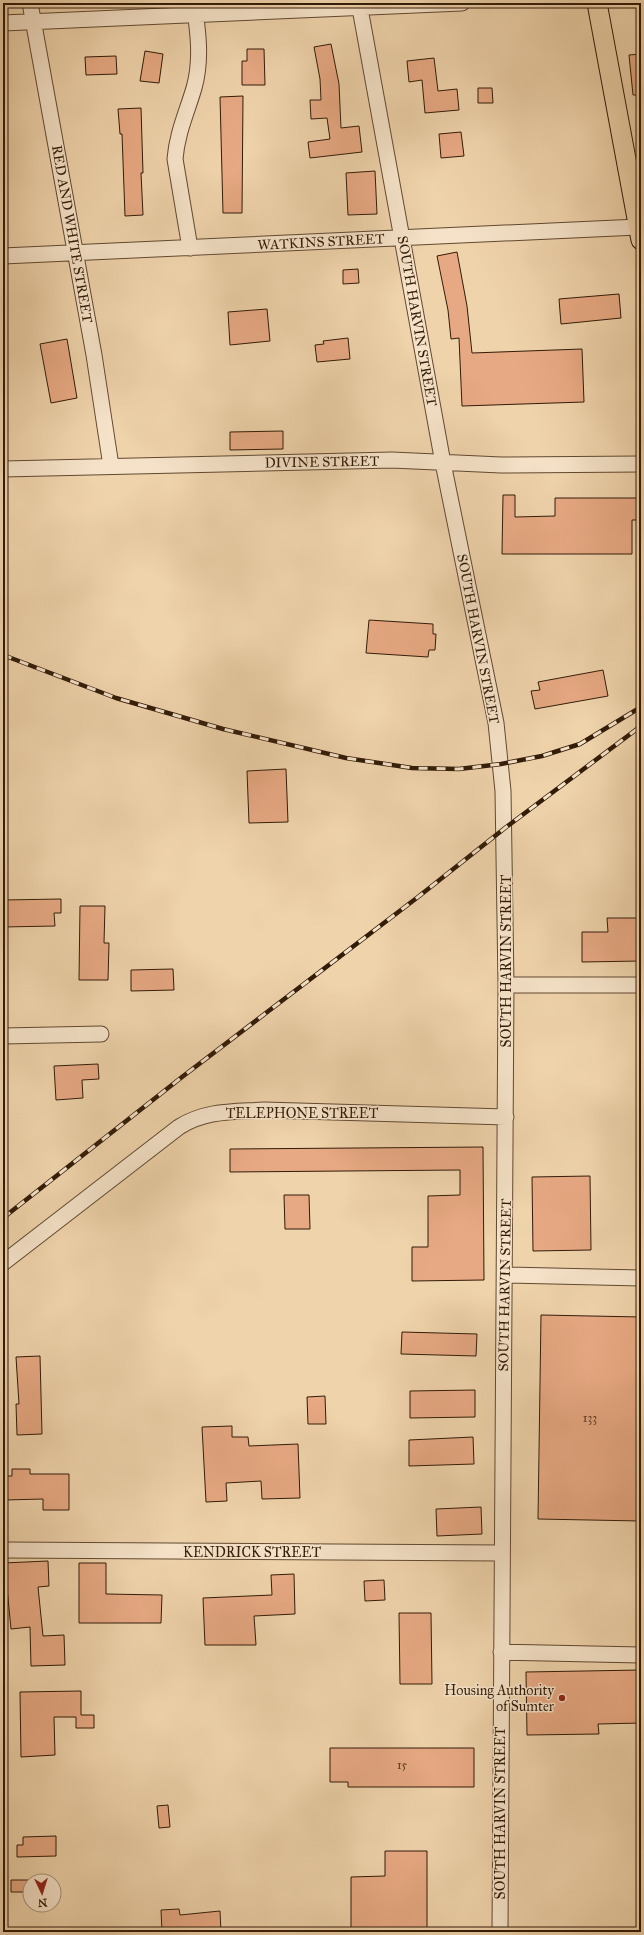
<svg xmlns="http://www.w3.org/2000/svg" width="644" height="1935" font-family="'IM FELL Great Primer',serif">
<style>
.building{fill:#e7a983;stroke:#321b08}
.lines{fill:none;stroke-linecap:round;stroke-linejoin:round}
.minor-casing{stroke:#614931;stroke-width:17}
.major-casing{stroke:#321b08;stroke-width:21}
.minor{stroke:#f5e2c8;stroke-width:15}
.major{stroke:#efd3ab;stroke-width:19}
.rail-casing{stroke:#321b08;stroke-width:4.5}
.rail{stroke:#f5e2c8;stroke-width:3;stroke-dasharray:9;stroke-linecap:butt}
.poi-dot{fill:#8f2418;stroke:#f5e2c8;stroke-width:1.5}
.labels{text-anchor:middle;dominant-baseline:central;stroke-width:3;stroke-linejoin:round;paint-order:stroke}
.number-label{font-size:12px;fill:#5f3e27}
.street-label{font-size:14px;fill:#321b08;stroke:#f5e2c8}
.poi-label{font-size:14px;fill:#321b08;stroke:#f5e2c8;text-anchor:end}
</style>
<rect width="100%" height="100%" fill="#efd3ab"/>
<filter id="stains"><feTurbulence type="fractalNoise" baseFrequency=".005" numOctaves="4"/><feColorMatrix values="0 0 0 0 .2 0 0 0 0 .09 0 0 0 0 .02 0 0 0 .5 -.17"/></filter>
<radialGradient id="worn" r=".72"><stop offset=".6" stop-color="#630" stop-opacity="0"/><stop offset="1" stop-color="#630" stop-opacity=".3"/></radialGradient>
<!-- building -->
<path class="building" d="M 331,44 L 339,84 L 341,128 L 359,126 L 362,152 L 310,158 L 308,142 L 330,139 L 327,118 L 311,119 L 310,100 L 321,100 L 320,79 L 314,47 Z
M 247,49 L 264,49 L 265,85 L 242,85 L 242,61 L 247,61 Z
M 145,51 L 163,54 L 159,83 L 140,81 Z
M 641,54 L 641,95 L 633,95 L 629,55 Z
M 116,56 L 117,74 L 86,75 L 85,57 Z
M 434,58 L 438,91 L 457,89 L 459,110 L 425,113 L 422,80 L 409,82 L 407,61 Z
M 478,88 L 492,88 L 493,103 L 478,103 Z
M 243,96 L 242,213 L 223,213 L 220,97 Z
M 141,108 L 143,173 L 141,173 L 143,215 L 125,216 L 122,134 L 120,134 L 118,109 Z
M 461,132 L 464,156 L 441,158 L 439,134 Z
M 375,171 L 377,214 L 348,215 L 346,173 Z
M 457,252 L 467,306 L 472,353 L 582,349 L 584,402 L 462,406 L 459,338 L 451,339 L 448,310 L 437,256 Z
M 358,269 L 359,283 L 343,284 L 343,270 Z
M 619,294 L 621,318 L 561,324 L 559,299 Z
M 267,309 L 270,341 L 230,345 L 228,312 Z
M 348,338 L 350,359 L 317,362 L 315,345 L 324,344 L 323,341 Z
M 67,339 L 77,398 L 51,403 L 40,344 Z
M 283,431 L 283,449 L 230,450 L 230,432 Z
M 503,495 L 515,495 L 515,517 L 555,516 L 555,498 L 641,498 L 641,520 L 632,520 L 632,554 L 502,554 Z
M 369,620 L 433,624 L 433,634 L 436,634 L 435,650 L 429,650 L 428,657 L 366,653 Z
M 603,670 L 608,696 L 535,709 L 531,691 L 540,690 L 538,682 Z
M 286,769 L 288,822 L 249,823 L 247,771 Z
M 61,899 L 61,913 L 54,913 L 55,926 L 3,927 L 3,900 Z
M 80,906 L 105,906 L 104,943 L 109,943 L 108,980 L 79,980 Z
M 607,918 L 641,918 L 641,961 L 582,962 L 582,932 L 608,932 Z
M 173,969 L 174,990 L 131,991 L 131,970 Z
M 98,1064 L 99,1079 L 82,1080 L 83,1098 L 56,1100 L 54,1066 Z
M 483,1147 L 484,1280 L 412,1281 L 412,1247 L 428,1247 L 428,1196 L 460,1195 L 460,1170 L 230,1172 L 230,1149 Z
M 590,1176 L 591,1250 L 533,1251 L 532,1177 Z
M 284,1195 L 309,1195 L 310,1229 L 285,1229 Z
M 541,1315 L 641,1317 L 641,1521 L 538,1519 Z
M 402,1332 L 477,1334 L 476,1356 L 401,1354 Z
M 40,1356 L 42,1434 L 17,1435 L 16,1404 L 19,1404 L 16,1357 Z
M 475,1390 L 475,1417 L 410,1418 L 410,1391 Z
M 325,1396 L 326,1424 L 308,1424 L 307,1397 Z
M 232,1426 L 232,1437 L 248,1437 L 249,1446 L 298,1444 L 300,1498 L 262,1499 L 261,1481 L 226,1483 L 227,1501 L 206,1502 L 202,1427 Z
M 473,1437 L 474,1464 L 409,1466 L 409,1440 Z
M 12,1469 L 30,1469 L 30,1474 L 69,1474 L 69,1510 L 43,1510 L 43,1499 L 5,1500 L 4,1476 L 12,1476 Z
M 481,1507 L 482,1534 L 437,1536 L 436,1509 Z
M 48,1561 L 49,1586 L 38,1587 L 43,1636 L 64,1635 L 65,1665 L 31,1666 L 30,1627 L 11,1629 L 7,1588 L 3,1588 L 3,1563 Z
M 79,1563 L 106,1563 L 106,1594 L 162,1595 L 161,1623 L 79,1623 Z
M 294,1574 L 295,1614 L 254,1616 L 256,1645 L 205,1645 L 203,1598 L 272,1595 L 271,1575 Z
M 384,1580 L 385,1600 L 365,1601 L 364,1581 Z
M 399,1613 L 431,1613 L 432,1684 L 400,1684 Z
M 641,1670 L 641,1723 L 598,1724 L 599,1734 L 527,1735 L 526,1672 Z
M 81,1691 L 81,1715 L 94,1715 L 94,1728 L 76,1728 L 76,1717 L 54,1717 L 55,1755 L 21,1757 L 20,1692 Z
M 330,1748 L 474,1748 L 474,1787 L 348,1787 L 348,1782 L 330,1782 Z
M 168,1805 L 170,1827 L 159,1828 L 157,1806 Z
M 56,1836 L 56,1856 L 17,1857 L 17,1845 L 23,1845 L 23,1837 Z
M 385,1851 L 427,1851 L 427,1932 L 351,1932 L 351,1877 L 385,1876 Z
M 11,1880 L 30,1880 L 30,1892 L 11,1892 Z
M 179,1909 L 180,1915 L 220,1911 L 221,1932 L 162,1932 L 161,1910 Z"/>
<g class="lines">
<defs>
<path id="minor" d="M 30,3 L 94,355 L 111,466
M 359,3 L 443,463 L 496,723 L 503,791 L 506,985 L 500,1932
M 3,23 L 462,3
M 190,248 L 175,159 C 177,133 187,112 194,88 C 202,60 198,31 194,3
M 3,256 L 638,227
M 3,469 L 392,460 L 501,465 L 641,464
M 506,985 L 641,985
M 3,1036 L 101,1034
M 3,1263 L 179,1127 C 206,1110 233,1112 264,1110 L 506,1117
M 505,1275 L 641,1278
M 3,1550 L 502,1553
M 501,1652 L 641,1655"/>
<path id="major" d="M 597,3 L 641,240"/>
</defs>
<!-- minor casing -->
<use href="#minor" class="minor-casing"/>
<!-- major casing -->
<use href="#major" class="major-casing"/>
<!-- minor -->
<use href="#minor" class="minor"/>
<!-- major -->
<use href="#major" class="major"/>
<defs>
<path id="rail" d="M 3,655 L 116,698 L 223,729 L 346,758 L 412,768 L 459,769 L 501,764 L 542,756 L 580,744 L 641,707
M 3,1218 L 182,1077 L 418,897 L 505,828 L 641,726"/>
</defs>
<!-- rail casing -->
<use href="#rail" class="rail-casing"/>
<!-- rail -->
<use href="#rail" class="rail"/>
</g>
<!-- markers -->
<circle class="poi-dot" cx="562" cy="1698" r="4"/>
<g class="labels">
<!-- number labels -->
<g class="number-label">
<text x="590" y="1418">133</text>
<text x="402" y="1765">15</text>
</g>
<!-- street labels -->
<g class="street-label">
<text transform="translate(72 234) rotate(80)">RED AND WHITE STREET</text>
<text transform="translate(321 242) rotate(-3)">WATKINS STREET</text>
<text transform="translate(417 321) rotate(80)">SOUTH HARVIN STREET</text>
<text transform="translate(322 462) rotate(-1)">DIVINE STREET</text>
<text transform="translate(478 639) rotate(79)">SOUTH HARVIN STREET</text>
<text transform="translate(506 961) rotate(-90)">SOUTH HARVIN STREET</text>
<text x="302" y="1113">TELEPHONE STREET</text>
<text transform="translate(505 1285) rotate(-89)">SOUTH HARVIN STREET</text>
<text x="252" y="1552">KENDRICK STREET</text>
<text transform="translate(500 1813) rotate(-90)">SOUTH HARVIN STREET</text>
</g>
<!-- poi labels -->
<g class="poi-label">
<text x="554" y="1690">Housing Authority<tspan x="554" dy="16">of Sumter</tspan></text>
</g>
</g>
<!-- margin -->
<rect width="644" height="1935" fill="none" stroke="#efd3ab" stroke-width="16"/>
<rect x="4" y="4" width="636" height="1927" fill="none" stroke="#321b08" stroke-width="2"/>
<rect x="8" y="8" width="628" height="1919" fill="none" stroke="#321b08"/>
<!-- north arrow -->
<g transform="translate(42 1893) rotate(176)"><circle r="19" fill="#f5e2c8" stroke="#a7927b"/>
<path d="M0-3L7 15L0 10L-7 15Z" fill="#8f2418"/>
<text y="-6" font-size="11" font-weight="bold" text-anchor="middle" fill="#321b08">N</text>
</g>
<rect width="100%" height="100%" filter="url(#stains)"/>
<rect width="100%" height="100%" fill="url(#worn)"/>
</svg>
